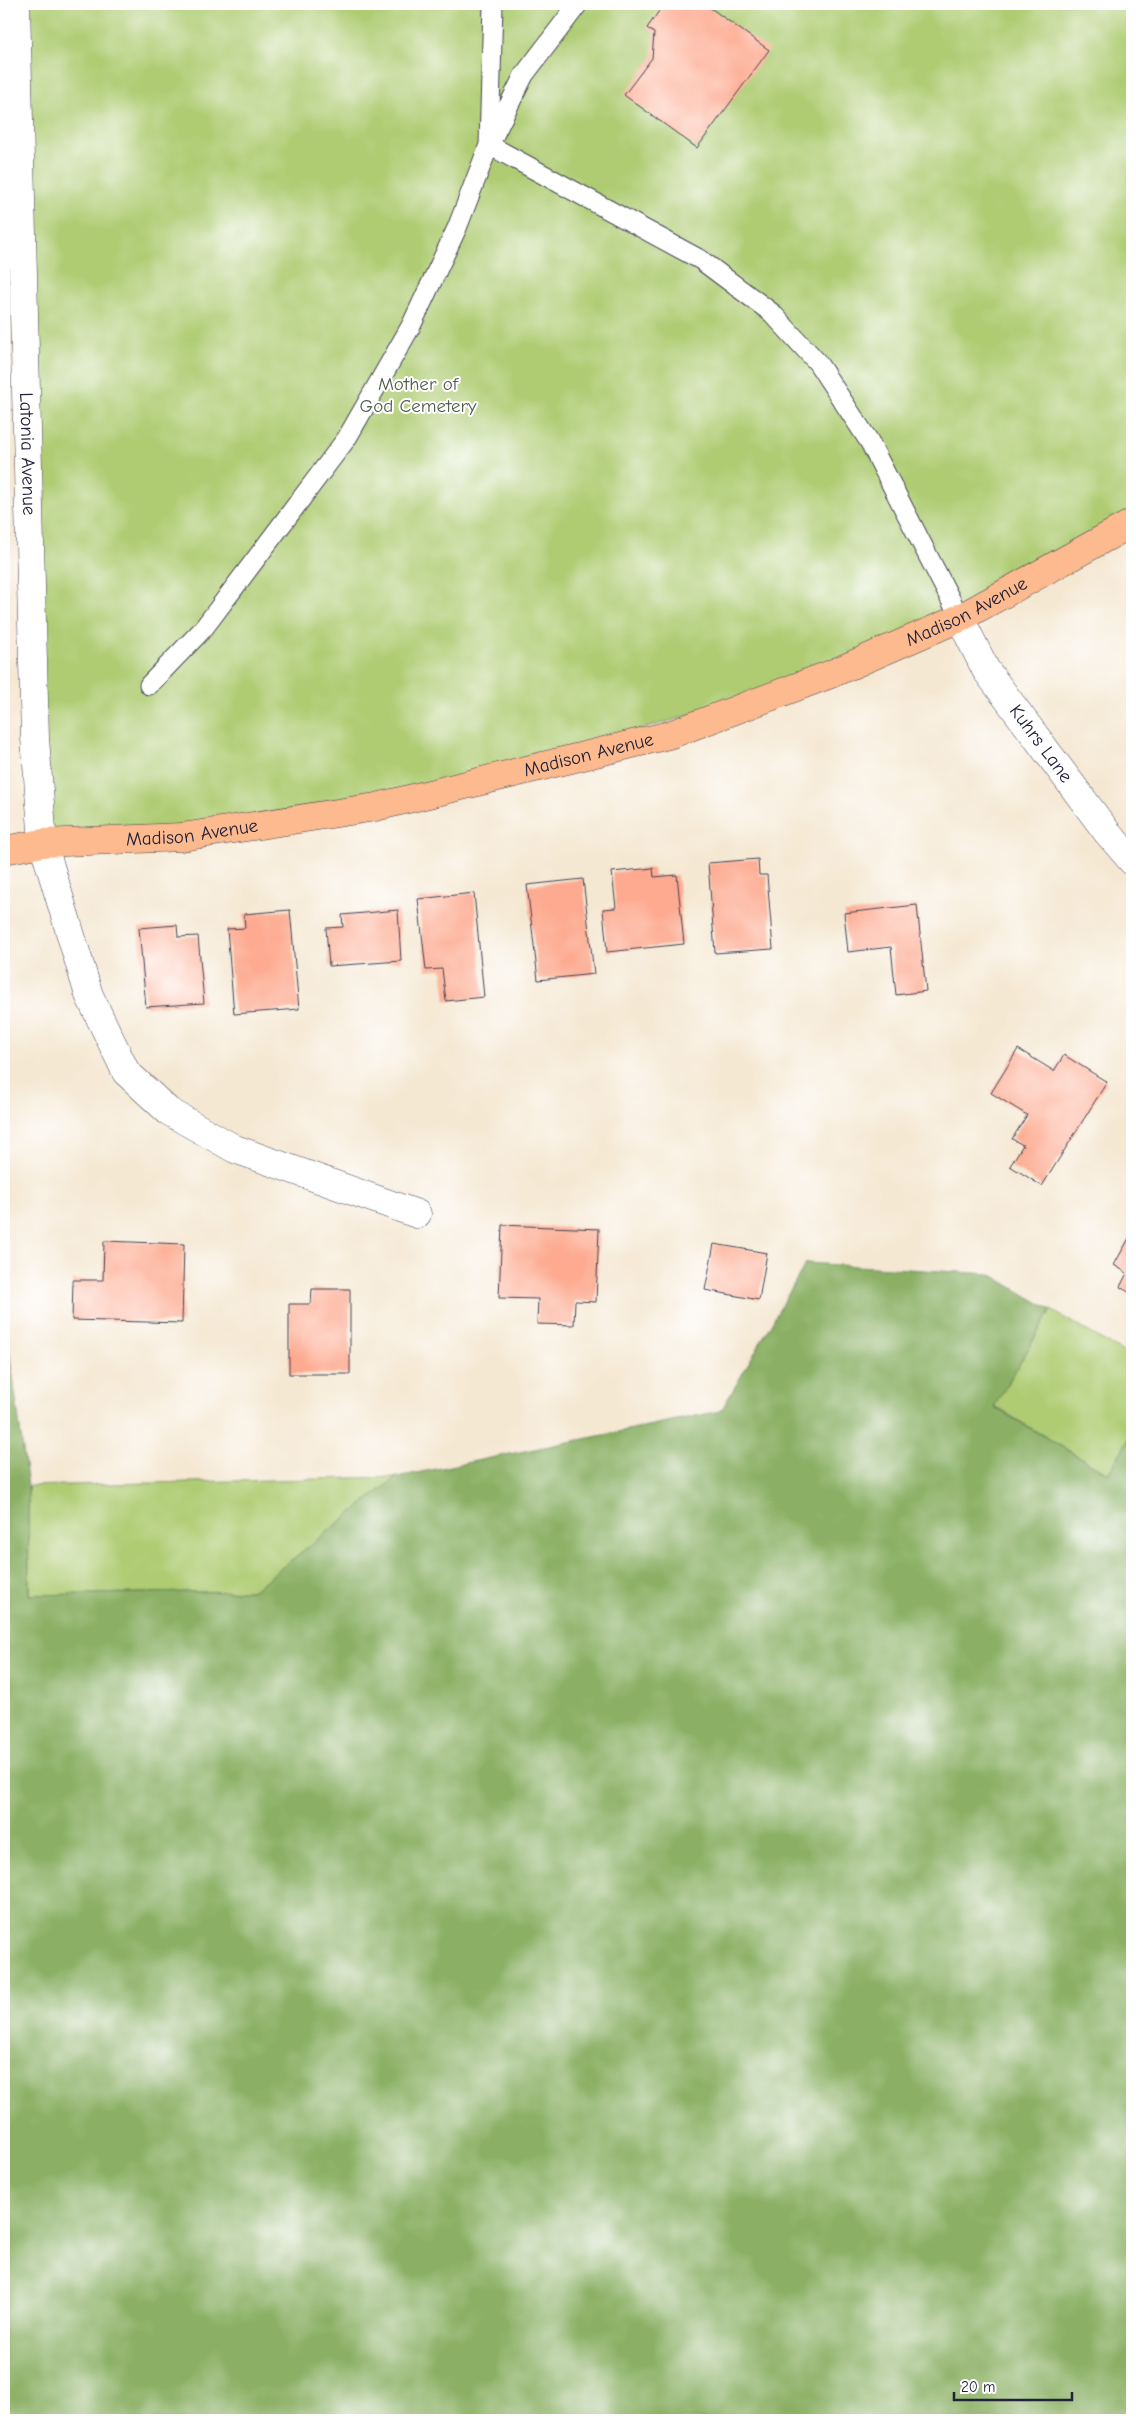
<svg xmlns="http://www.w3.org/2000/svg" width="1136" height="2424" font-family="'Comic Neue',sans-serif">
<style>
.green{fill:#afcc73;stroke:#687757}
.forest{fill:#8bb065;stroke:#566950}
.building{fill:#fdaa90}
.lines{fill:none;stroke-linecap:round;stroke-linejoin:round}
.service-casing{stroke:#424052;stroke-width:21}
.minor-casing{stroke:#424052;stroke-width:29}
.tertiary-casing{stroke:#424052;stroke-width:29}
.primary-casing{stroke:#424052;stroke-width:29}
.service{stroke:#fff;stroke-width:19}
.minor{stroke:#fff;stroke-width:28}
.tertiary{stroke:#fff;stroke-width:28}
.primary{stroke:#fcba8e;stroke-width:28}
.labels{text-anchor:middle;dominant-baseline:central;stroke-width:4;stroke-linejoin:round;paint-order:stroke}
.park-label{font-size:19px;fill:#535e4f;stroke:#fff}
.street-label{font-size:19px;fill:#22223b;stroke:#fff}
</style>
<rect width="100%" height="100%" fill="#fff"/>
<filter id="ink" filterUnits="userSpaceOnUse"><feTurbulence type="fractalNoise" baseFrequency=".02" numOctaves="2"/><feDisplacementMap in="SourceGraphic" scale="10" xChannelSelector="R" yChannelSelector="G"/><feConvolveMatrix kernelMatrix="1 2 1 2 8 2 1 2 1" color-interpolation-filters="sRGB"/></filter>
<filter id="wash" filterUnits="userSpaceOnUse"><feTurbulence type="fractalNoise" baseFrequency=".0096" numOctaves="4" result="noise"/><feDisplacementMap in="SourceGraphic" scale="20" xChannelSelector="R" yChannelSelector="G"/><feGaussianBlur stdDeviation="1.12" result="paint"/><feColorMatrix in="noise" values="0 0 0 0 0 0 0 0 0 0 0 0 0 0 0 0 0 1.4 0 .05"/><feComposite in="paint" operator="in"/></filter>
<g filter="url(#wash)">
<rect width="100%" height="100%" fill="#f5e8d3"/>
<!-- green -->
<path class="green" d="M 16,4 L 1132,4 L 1132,523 L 831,674 L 376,807 L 43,843 Z
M 1051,1310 L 1132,1357 L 1132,1433 L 1108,1474 L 994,1406 Z
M 397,1477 L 252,1591 L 29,1595 L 28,1486 Z"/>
<!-- forest -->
<path class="forest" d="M 806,1263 L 990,1274 L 1051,1310 L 994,1407 L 1108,1474 L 1132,1433 L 1132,2420 L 4,2420 L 4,1313 L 28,1486 L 29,1595 L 252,1591 L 397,1477 L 721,1411 Z"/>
<g id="blocks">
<!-- building -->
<path class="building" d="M 664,4 L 705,4 L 769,50 L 697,148 L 624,95 L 652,58 L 654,33 L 647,28 Z
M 758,859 L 759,875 L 767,875 L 773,949 L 715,953 L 708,863 Z
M 653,868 L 654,877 L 677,875 L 684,944 L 607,952 L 603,909 L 616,908 L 612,872 Z
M 583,879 L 594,974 L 538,980 L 527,885 Z
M 474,893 L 484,997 L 446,1001 L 442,969 L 426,970 L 418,899 Z
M 917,905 L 926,991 L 896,995 L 891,947 L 848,952 L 844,913 Z
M 290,910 L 299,1009 L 234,1014 L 227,929 L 245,928 L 244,914 Z
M 398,910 L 401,961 L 329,966 L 326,928 L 343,927 L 342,915 Z
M 177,925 L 178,937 L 198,936 L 204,1003 L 146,1007 L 139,928 Z
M 1018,1049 L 1054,1071 L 1064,1055 L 1107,1082 L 1042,1186 L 1010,1166 L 1023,1145 L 1012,1139 L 1027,1115 L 991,1093 Z
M 502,1225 L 599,1229 L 596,1302 L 575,1301 L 574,1325 L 537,1324 L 538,1299 L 499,1298 Z
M 1132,1233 L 1132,1294 L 1120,1287 L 1127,1273 L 1114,1265 Z
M 104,1241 L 184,1244 L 182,1323 L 72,1320 L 73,1280 L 103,1280 Z
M 714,1244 L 767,1253 L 759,1300 L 705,1290 Z
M 312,1289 L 350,1289 L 350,1374 L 289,1374 L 289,1304 L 311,1304 Z"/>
</g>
</g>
<g filter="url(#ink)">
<use href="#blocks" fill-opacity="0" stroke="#424052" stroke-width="1"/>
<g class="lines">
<defs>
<path id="service" d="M 493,4 L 489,145 L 701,260 L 772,313 L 817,362 L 869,441 L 960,618
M 149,685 L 203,629 L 347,438 L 411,326 L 457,228 L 489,145 L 524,75 L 578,4"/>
<g id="minor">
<path id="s1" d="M 960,618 L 986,670 L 1107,832 L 1132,861"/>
<path d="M 43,843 L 89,995 L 126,1072 L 168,1111 L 235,1149 L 417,1214"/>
</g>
<g id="tertiary">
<path id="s2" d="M 16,4 L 35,738 L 43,843"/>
</g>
<g id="primary">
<path id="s3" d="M 4,850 L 43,843 L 182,837 L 376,807 L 669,735 L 831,674 L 960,618 L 1132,523"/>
</g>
</defs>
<!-- service casing -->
<use href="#service" class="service-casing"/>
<!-- minor casing -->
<use href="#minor" class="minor-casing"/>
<!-- tertiary casing -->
<use href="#tertiary" class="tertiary-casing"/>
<!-- primary casing -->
<use href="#primary" class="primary-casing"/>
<!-- service -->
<use href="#service" class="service"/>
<!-- minor -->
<use href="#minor" class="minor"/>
<!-- tertiary -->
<use href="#tertiary" class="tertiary"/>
<!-- primary -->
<use href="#primary" class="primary"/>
</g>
</g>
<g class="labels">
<!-- park labels -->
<g class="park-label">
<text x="418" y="384">Mother of<tspan x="418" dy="22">God Cemetery</tspan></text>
</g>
<!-- street labels -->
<g class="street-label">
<text stroke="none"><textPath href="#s2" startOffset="450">Latonia Avenue</textPath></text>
<text stroke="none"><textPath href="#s3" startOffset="999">Madison Avenue</textPath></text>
<text stroke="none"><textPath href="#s1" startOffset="150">Kuhrs Lane</textPath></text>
<text stroke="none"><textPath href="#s3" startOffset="594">Madison Avenue</textPath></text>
<text stroke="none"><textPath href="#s3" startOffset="189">Madison Avenue</textPath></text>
</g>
</g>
<!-- margin -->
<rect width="1136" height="2424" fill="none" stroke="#fff" stroke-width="20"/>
<!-- scale -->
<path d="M954 2392v8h118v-8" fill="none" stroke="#22223b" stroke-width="2.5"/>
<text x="961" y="2392" font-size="15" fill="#22223b" stroke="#ffffff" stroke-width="4" paint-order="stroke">20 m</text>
</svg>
